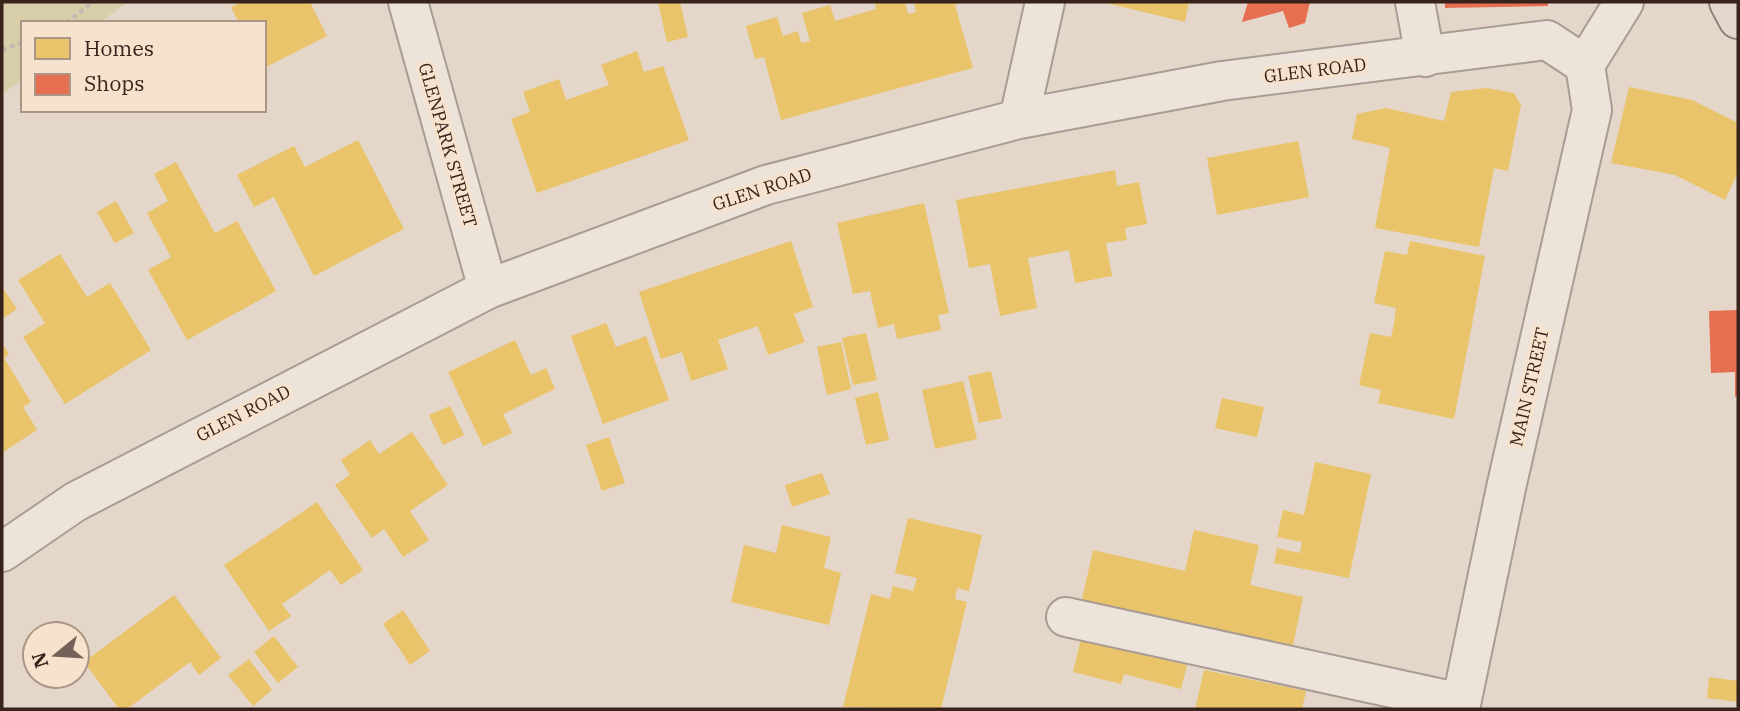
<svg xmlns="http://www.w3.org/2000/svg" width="1740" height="711" font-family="'IBM Plex Serif',serif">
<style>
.green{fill:#d8cfaa}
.homes{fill:#e9c46a}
.shops{fill:#e76f51}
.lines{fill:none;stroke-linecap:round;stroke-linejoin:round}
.minor-casing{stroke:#a99c93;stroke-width:42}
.major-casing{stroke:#8e8179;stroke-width:42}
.path{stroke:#c4bab2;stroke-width:4.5;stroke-dasharray:5 3.5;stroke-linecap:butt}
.minor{stroke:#ece3db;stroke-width:38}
.major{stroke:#e4d8cc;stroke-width:38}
.labels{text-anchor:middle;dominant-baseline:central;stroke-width:7;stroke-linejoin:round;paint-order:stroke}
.street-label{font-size:18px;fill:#37231b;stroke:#f7e2cd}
</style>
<rect width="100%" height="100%" fill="#e4d6c9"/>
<!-- green -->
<path class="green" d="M 2,2 L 128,2 L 99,23 L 23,23 L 23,79 L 2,94 Z"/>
<!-- homes -->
<path class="homes" d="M 241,2 L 310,2 L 327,36 L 264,68 L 264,23 L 239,23 L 231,7 Z
M 658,2 L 680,2 L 688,37 L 667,42 Z
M 875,2 L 905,2 L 908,14 L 916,12 L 914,2 L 963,2 L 955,5 L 973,68 L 781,120 L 764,57 L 755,59 L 746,26 L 777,17 L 783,36 L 798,31 L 801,43 L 810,41 L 802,13 L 830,5 L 835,21 L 876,9 Z
M 1102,2 L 1189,2 L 1185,22 Z
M 637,51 L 644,72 L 663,66 L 689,140 L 537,193 L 511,119 L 530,112 L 523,92 L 559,79 L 566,100 L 609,85 L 601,65 Z
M 1629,87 L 1692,100 L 1738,123 L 1738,172 L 1725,200 L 1675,175 L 1611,163 Z
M 1487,88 L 1514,93 L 1521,105 L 1508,171 L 1494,168 L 1479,247 L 1375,228 L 1390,148 L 1352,139 L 1357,114 L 1386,108 L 1444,121 L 1451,92 Z
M 358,140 L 404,229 L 314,276 L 274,197 L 254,207 L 237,175 L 294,146 L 305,167 Z
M 1298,141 L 1309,197 L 1217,215 L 1207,158 Z
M 176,162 L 215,233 L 237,221 L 276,291 L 187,340 L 148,270 L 171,257 L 147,213 L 168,201 L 154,174 Z
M 1115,170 L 1117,186 L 1139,182 L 1147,224 L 1125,228 L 1127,240 L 1106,243 L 1112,276 L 1075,283 L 1069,250 L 1028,258 L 1037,308 L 1000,316 L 990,264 L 969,268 L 956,200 Z
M 116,201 L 134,233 L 115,243 L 97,212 Z
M 924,203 L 949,313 L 938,315 L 941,330 L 897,339 L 894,324 L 878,328 L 870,291 L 853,294 L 837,223 Z
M 791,241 L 813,307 L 794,314 L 805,342 L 768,355 L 758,326 L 718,340 L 728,369 L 691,381 L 682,352 L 661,359 L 639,292 Z
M 1410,241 L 1485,256 L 1454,419 L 1378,403 L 1381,390 L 1359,385 L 1370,333 L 1391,337 L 1394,323 L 1396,308 L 1374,303 L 1385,251 L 1407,255 Z
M 60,254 L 87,297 L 110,283 L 151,350 L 65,404 L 23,337 L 45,323 L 18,280 Z
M 2,287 L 17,309 L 2,319 Z
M 606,323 L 616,347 L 646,336 L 669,400 L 603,424 L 571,336 Z
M 866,333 L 877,380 L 853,385 L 842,338 Z
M 515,340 L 531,375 L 546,368 L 555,389 L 503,414 L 512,433 L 483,446 L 448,372 Z
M 841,342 L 851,389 L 827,395 L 817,347 Z
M 2,343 L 9,354 L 4,358 L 31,402 L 23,407 L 37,430 L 2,453 Z
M 991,371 L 1002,418 L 979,423 L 968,376 Z
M 963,381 L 977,439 L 935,449 L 922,390 Z
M 878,392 L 889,440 L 866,445 L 855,398 Z
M 1222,398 L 1264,407 L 1257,437 L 1215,428 Z
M 450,406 L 464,435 L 443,445 L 429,415 Z
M 412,432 L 448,485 L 410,511 L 429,540 L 403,557 L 384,529 L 372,538 L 335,485 L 350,475 L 341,460 L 370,440 L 379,454 Z
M 609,437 L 625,483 L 602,491 L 586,445 Z
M 1315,462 L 1371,474 L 1349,578 L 1274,563 L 1277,548 L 1300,553 L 1302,542 L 1277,537 L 1283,510 L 1304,515 Z
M 822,473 L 830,494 L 792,507 L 785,485 Z
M 317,502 L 363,570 L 341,585 L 330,570 L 282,604 L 291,616 L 269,631 L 224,565 Z
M 908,518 L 982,535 L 969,591 L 957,588 L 955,599 L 967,602 L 941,709 L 843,707 L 871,594 L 890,599 L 893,586 L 913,591 L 917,578 L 895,573 Z
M 782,525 L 831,537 L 824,568 L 841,573 L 829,625 L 731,602 L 744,545 L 776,553 Z
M 1194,530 L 1259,545 L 1250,585 L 1303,597 L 1292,650 L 1081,604 L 1093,550 L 1185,571 Z
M 174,595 L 221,658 L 199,675 L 190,662 L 127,709 L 119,709 L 84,662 Z
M 403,610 L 430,651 L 410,665 L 383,624 Z
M 274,636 L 298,667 L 278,683 L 254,652 Z
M 1081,639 L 1187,665 L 1181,689 L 1124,674 L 1121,684 L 1073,672 Z
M 249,659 L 272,690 L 253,706 L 228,675 Z
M 1204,670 L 1306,691 L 1302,709 L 1195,709 Z
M 1709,677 L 1738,681 L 1738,702 L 1707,698 Z"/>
<!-- shops -->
<path class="shops" d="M 1248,2 L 1310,2 L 1305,23 L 1289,28 L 1283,11 L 1242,22 Z
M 1445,2 L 1548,2 L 1548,6 L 1445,8 Z
M 1738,310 L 1738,396 L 1735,397 L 1735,372 L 1711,373 L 1709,311 Z"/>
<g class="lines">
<defs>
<path id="minor" d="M 408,2 L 488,289
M 1415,2 L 1425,57
M 1585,65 L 1624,2
M 1019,119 L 1045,2
M 2,552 L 75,502 L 488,289 L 766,185 L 1019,119 L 1222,81 L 1547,40 L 1585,65
M 1066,617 L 1461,703
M 1460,709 L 1506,488 L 1592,110 L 1585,65"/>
<path id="major" d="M 1729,2 L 1738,19"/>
</defs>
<!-- minor casing -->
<use href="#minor" class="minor-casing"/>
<!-- major casing -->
<use href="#major" class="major-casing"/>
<!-- path -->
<path class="path" d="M 66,23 L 93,2
M 2,50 L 23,42"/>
<!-- minor -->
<use href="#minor" class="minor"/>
<!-- major -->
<use href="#major" class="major"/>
</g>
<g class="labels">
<!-- street labels -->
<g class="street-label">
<text transform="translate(1315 70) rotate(-7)">GLEN ROAD</text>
<text transform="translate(448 145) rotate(74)">GLENPARK STREET</text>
<text transform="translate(762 189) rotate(-18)">GLEN ROAD</text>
<text transform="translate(1529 387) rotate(-77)">MAIN STREET</text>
<text transform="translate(243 413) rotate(-27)">GLEN ROAD</text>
</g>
</g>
<!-- border -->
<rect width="1740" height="711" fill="none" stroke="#37231b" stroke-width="7"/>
<!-- legend -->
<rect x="21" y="21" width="245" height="91" fill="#f7e2cd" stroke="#aa9686" stroke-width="2"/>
<rect x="35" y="38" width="35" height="21" fill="#e9c46a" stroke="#aa9686" stroke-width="2"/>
<text x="84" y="56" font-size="21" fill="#37231b">Homes</text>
<rect x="35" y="74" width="35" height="21" fill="#e76f51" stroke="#aa9686" stroke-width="2"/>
<text x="84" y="91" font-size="21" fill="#37231b">Shops</text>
<!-- north arrow -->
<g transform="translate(56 655) rotate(252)"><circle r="33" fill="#f7e2cd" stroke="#aa9686" stroke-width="2"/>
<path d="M0-5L12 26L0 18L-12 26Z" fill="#746258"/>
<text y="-10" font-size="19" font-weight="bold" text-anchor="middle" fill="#37231b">N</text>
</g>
</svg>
